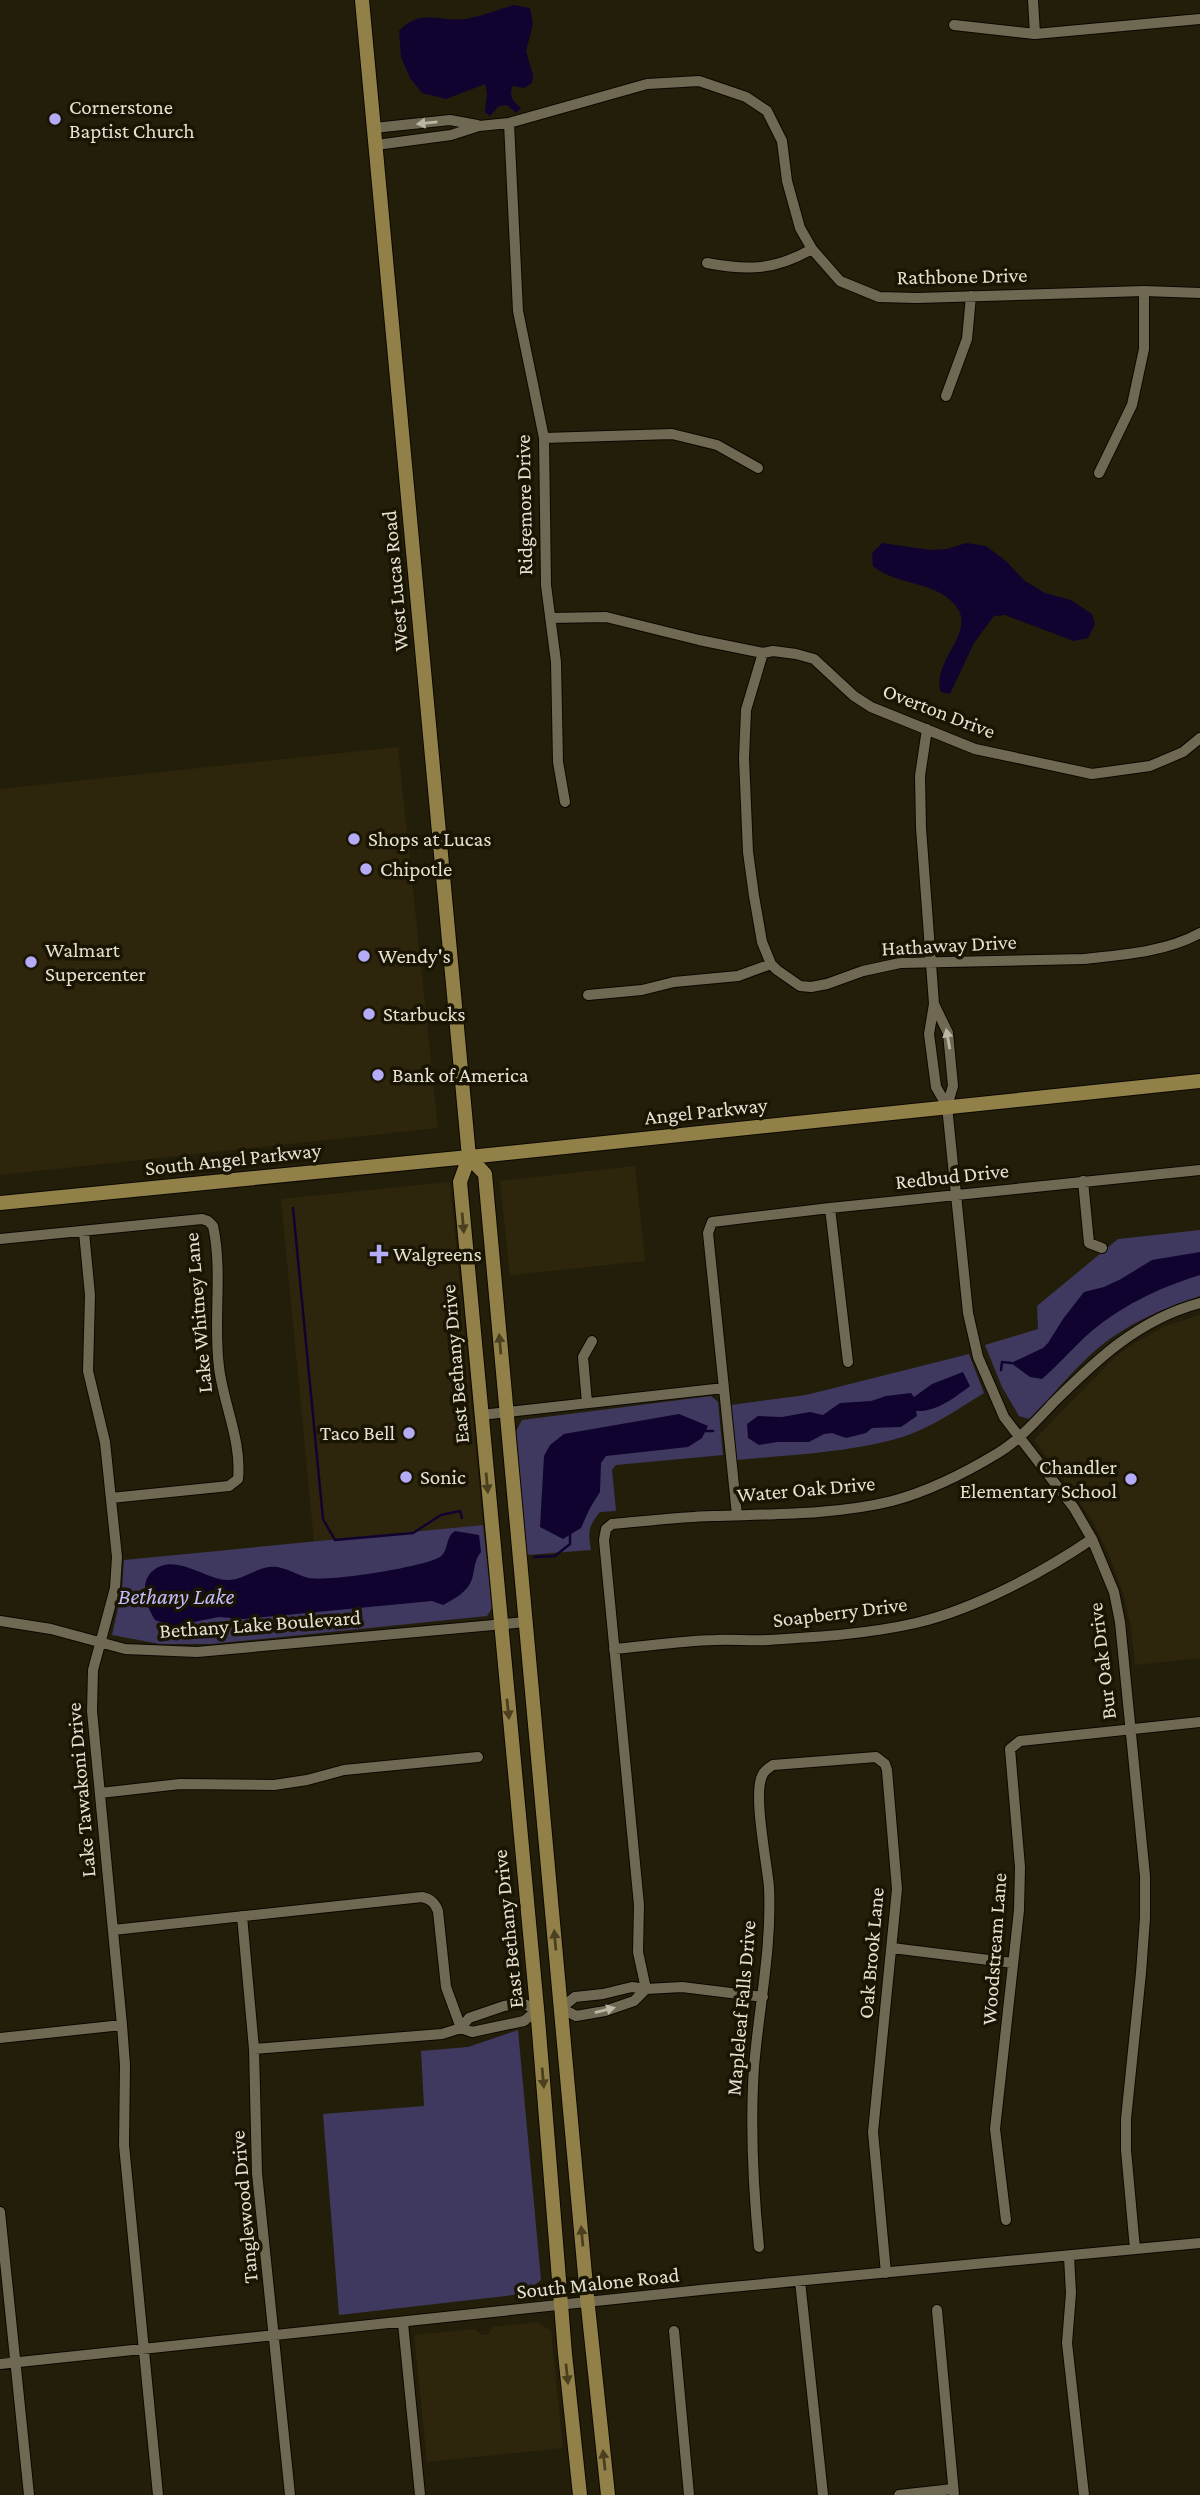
<svg xmlns="http://www.w3.org/2000/svg" width="1200" height="2495" font-family="'Crimson Pro',serif">
<style>
.built{fill:#2e260c}
.green{fill:#3f3960}
.water{fill:#110330}
.lines{fill:none;stroke-linecap:round;stroke-linejoin:round}
.stream{stroke:#110330;stroke-width:2.5}
.minor-casing{stroke:#0c0700;stroke-width:12}
.major-casing{stroke:#0c0700;stroke-width:16}
.minor{stroke:#6f6953;stroke-width:10}
.major{stroke:#918149;stroke-width:14}
.oneway{fill:#bbb7a7}
.oneway2{fill:#4a401f}
.poi-dot{fill:#b5acf8;stroke:#1a1403;stroke-width:2.5}
.labels{text-anchor:middle;dominant-baseline:central;stroke-width:7;stroke-linejoin:round;paint-order:stroke}
.poi-label{font-size:21px;fill:#e4e1d4;stroke:#1a1403;text-anchor:start}
.street-label{font-size:21px;fill:#e4e1d4;stroke:#1a1403}
.water-label{font-size:23px;font-style:italic;fill:#c2bbfc;stroke:#1a1403}
</style>
<rect width="100%" height="100%" fill="#231e0a"/>
<!-- built -->
<path class="built" d="M 398,747 L 438,1128 L 0,1175 L 0,789 Z
M 635,1166 L 645,1261 L 510,1275 L 500,1181 Z
M 450,1182 L 483,1525 L 314,1541 L 281,1199 Z
M 1200,1315 L 1200,1658 L 1135,1665 L 1131,1627 L 1123,1593 L 1108,1553 L 1091,1518 L 1034,1440 L 1115,1357 L 1136,1342 L 1166,1326 Z
M 538,2322 L 551,2331 L 563,2448 L 427,2462 L 414,2335 L 475,2329 L 482,2335 L 488,2335 L 493,2327 Z"/>
<!-- green -->
<path class="green" d="M 1200,1230 L 1200,1296 C 1157,1310 1118,1328 1086,1359 C 1066,1378 1049,1400 1029,1419 L 1019,1416 L 1002,1387 L 985,1345 L 1038,1329 L 1037,1306 L 1118,1239 Z
M 969,1354 L 984,1393 C 955,1411 925,1432 892,1440 C 842,1453 788,1455 737,1460 L 731,1405 L 806,1395 Z
M 711,1396 L 718,1402 L 723,1455 L 616,1465 L 612,1470 L 616,1511 L 600,1512 C 588,1526 588,1533 591,1550 L 527,1555 L 516,1431 L 522,1420 Z
M 483,1525 L 492,1608 L 487,1616 L 211,1644 L 160,1644 L 112,1635 L 122,1590 L 124,1560 Z
M 518,2030 L 541,2280 L 522,2294 L 339,2315 L 323,2114 L 424,2106 L 421,2051 L 468,2047 Z"/>
<!-- water -->
<path class="water" d="M 514,5 L 530,8 L 533,24 L 526,51 L 533,75 L 532,83 L 524,88 L 513,86 C 508,95 513,102 521,108 L 516,113 L 507,105 L 499,106 L 490,116 L 485,112 L 487,93 L 485,84 L 446,99 L 422,93 L 410,78 L 401,57 L 399,31 C 419,8 440,22 466,19 C 482,16 498,10 514,5 Z
M 882,543 L 930,550 L 947,549 L 966,543 L 986,546 L 1006,561 L 1025,581 L 1045,593 L 1071,600 L 1092,614 L 1095,624 L 1088,638 L 1074,641 L 1005,615 L 994,616 L 974,643 L 950,694 L 941,692 C 931,664 972,635 959,611 C 942,580 897,587 873,566 L 872,553 Z
M 1200,1252 L 1200,1275 C 1158,1288 1118,1307 1085,1337 C 1070,1351 1057,1366 1042,1379 L 1030,1377 L 1011,1363 L 1043,1348 L 1048,1343 L 1063,1319 L 1084,1292 L 1104,1287 L 1121,1279 L 1152,1260 Z
M 963,1372 L 970,1386 C 954,1398 937,1412 916,1411 L 917,1416 L 901,1427 L 872,1428 L 866,1433 L 846,1438 L 832,1433 L 824,1434 L 809,1442 L 777,1442 L 759,1445 L 748,1438 L 747,1424 L 758,1416 L 782,1417 L 810,1412 L 823,1415 L 840,1403 L 871,1401 L 886,1396 L 911,1393 L 914,1397 L 932,1384 Z
M 679,1414 L 708,1426 L 702,1438 L 688,1447 L 606,1456 L 601,1463 L 600,1492 L 590,1508 L 581,1528 L 563,1539 L 540,1527 L 544,1456 L 550,1445 L 564,1434 Z
M 455,1531 L 479,1535 L 481,1552 C 474,1560 475,1569 472,1579 C 468,1592 454,1599 443,1605 L 432,1601 L 244,1619 L 219,1617 L 173,1626 L 155,1620 C 144,1603 137,1575 161,1566 C 182,1558 210,1581 228,1580 C 242,1580 255,1569 269,1567 C 284,1565 295,1575 309,1578 C 328,1582 424,1567 440,1557 C 449,1551 445,1537 455,1531 Z"/>
<g class="lines">
<!-- stream -->
<path class="stream" d="M 293,1208 L 323,1519 L 335,1540 L 413,1533 L 441,1515 L 460,1511 L 462,1518
M 1001,1370 L 1002,1362 L 1011,1363
M 703,1431 L 713,1431
M 534,1557 L 555,1556 L 570,1544 L 570,1532"/>
<defs>
<path id="minor" d="M 1033,0 L 1035,34
M 954,25 L 1035,34 L 1200,19
M 509,123 L 518,311 L 544,438 L 546,585 L 556,662 L 558,762 L 565,802
M 374,128 L 450,120 L 477,125
M 376,145 L 451,135 L 479,126 L 509,123 L 647,84 L 699,81 L 746,97 L 767,111 L 782,141 L 787,181 L 800,228 L 812,249 L 840,281 L 879,297 L 917,298 L 1144,291 L 1200,293
M 707,263 C 749,271 775,270 812,249
M 946,396 L 967,339 L 971,296
M 544,438 L 672,434 L 717,445 L 758,468
M 1099,473 L 1132,405 L 1144,349 L 1144,291
M 550,618 L 606,617 L 699,640 L 763,653 L 773,651 L 796,654 L 814,659 L 854,696 L 871,707 L 975,749 L 1092,774 L 1150,766 L 1183,752 L 1200,738
M 763,653 L 746,710 L 744,758 L 748,852 L 754,896 L 762,942 L 771,964 L 777,970 L 800,986 L 811,987 L 827,984 L 863,971 L 900,963 L 1083,959 C 1121,955 1166,952 1200,933
M 927,729 L 920,776 L 921,828 L 934,1004
M 588,995 L 642,990 L 674,982 L 738,976 L 771,964
M 947,1106 L 936,1087 L 929,1034 L 934,1004 L 948,1033 L 953,1086 L 947,1106 L 968,1313 L 978,1357 L 1004,1417 L 1074,1508 L 1092,1539 L 1114,1592 L 1120,1622 L 1145,1876 L 1145,1918 L 1141,1973 L 1126,2119 L 1126,2150 L 1135,2249
M 1083,1181 L 1089,1243 L 1102,1248
M 830,1208 L 848,1362
M 84,1232 L 90,1295 L 88,1371 L 105,1442 L 117,1557 L 115,1588 L 93,1670 L 92,1711 L 122,2025 L 125,2065 L 124,2145 L 158,2495
M 0,1239 L 202,1219 L 208,1221 L 213,1226 C 223,1272 213,1320 219,1367 C 223,1403 242,1441 238,1479 L 229,1486 L 111,1498
M 587,1403 L 583,1357 L 592,1341
M 481,1415 L 724,1388
M 737,1515 L 708,1233 L 712,1222 L 830,1208 L 1200,1170
M 0,1621 L 51,1629 L 125,1649 L 197,1652 L 526,1622
M 614,1649 C 647,1646 681,1641 715,1640 C 732,1639 750,1641 768,1640 C 817,1637 868,1634 916,1623 C 975,1609 1042,1573 1092,1539
M 100,1793 L 180,1784 L 274,1785 L 307,1780 L 344,1770 L 478,1757
M 242,1916 L 254,2049 L 257,2173 L 290,2495
M 113,1930 L 422,1897 C 431,1899 435,1903 438,1911 L 446,1987 L 461,2028
M 892,1948 L 1013,1963
M 646,1989 L 638,1952 L 639,1905 L 604,1540 L 606,1529 L 612,1524 C 646,1521 679,1517 713,1516 C 770,1514 836,1515 892,1501 C 930,1491 965,1473 998,1453 C 1019,1440 1036,1421 1053,1403 C 1096,1360 1139,1319 1200,1303
M 646,1989 L 634,2001 L 605,2011 L 576,2016 L 561,2008 L 575,1997 L 603,1994 L 632,1987 L 646,1989 L 682,1987 L 763,1997
M 0,2038 L 122,2025
M 254,2049 L 442,2034 L 461,2028 L 472,2032 L 524,2021 L 537,2010 L 522,2003 L 504,2006 L 469,2018 L 461,2028
M 0,2212 L 29,2495
M 1006,2220 L 995,2129 L 1019,1910 L 1020,1867 L 1010,1749 L 1020,1741 L 1200,1722
M 759,2247 C 753,2186 750,2127 754,2067 C 759,2006 772,1948 769,1887 C 767,1863 753,1795 762,1776 C 764,1771 768,1768 773,1765 L 876,1757 L 885,1764 L 887,1770 L 897,1889 L 873,2132 L 886,2273
M 1069,2256 L 1071,2293 L 1067,2343 L 1084,2495
M 800,2281 L 823,2495
M 937,2310 L 954,2495
M 403,2323 L 420,2495
M 674,2331 L 689,2495
M 0,2364 L 710,2289 L 1200,2243
M 899,2495 L 953,2489"/>
<path id="major" d="M 362,0 L 469,1157 L 460,1182 L 538,2019 L 565,2354 L 580,2495
M 469,1157 L 485,1174 L 587,2297 L 608,2495
M 0,1203 L 469,1157 L 1200,1081"/>
</defs>
<!-- minor casing -->
<use href="#minor" class="minor-casing"/>
<!-- major casing -->
<use href="#major" class="major-casing"/>
<!-- minor -->
<use href="#minor" class="minor"/>
<!-- major -->
<use href="#major" class="major"/>
</g>
<!-- one-way arrows -->
<defs><path id="oneway-solid" d="M-6-.8H1V-3.2L6.5 0L1 3.2V.8H-6Z" transform="scale(1.75)"/></defs>
<g class="oneway">
<use href="#oneway-solid" transform="translate(427 123) rotate(174)"/>
<use href="#oneway-solid" transform="translate(948 1039) rotate(-100)"/>
<use href="#oneway-solid" transform="translate(605 2010) rotate(-14)"/>
</g>
<g class="oneway2">
<use href="#oneway-solid" transform="translate(463 1223) rotate(85)"/>
<use href="#oneway-solid" transform="translate(500 1344) rotate(-95)"/>
<use href="#oneway-solid" transform="translate(487 1483) rotate(85)"/>
<use href="#oneway-solid" transform="translate(508 1709) rotate(84)"/>
<use href="#oneway-solid" transform="translate(555 1940) rotate(-95)"/>
<use href="#oneway-solid" transform="translate(543 2078) rotate(85)"/>
<use href="#oneway-solid" transform="translate(582 2236) rotate(-95)"/>
<use href="#oneway-solid" transform="translate(567 2374) rotate(84)"/>
<use href="#oneway-solid" transform="translate(604 2460) rotate(-96)"/>
</g>
<!-- markers -->
<g class="poi-dot">
<circle cx="55" cy="119" r="7"/>
<circle cx="354" cy="839" r="7"/>
<circle cx="366" cy="869" r="7"/>
<circle cx="364" cy="956" r="7"/>
<circle cx="31" cy="962" r="7"/>
<circle cx="369" cy="1014" r="7"/>
<circle cx="378" cy="1075" r="7"/>
<path d="M375.5 1243.5h7v7h7v7h-7v7h-7v-7h-7v-7h7z"/>
<circle cx="409" cy="1433" r="7"/>
<circle cx="406" cy="1477" r="7"/>
<circle cx="1131" cy="1479" r="7"/>
</g>
<g class="labels">
<!-- poi labels -->
<g class="poi-label">
<text x="69" y="107">Cornerstone<tspan x="69" dy="24">Baptist Church</tspan></text>
<text x="368" y="839">Shops at Lucas</text>
<text x="380" y="869">Chipotle</text>
<text x="45" y="950">Walmart<tspan x="45" dy="24">Supercenter</tspan></text>
<text x="378" y="956">Wendy's</text>
<text x="383" y="1014">Starbucks</text>
<text x="392" y="1075">Bank of America</text>
<text x="393" y="1254">Walgreens</text>
<text x="395" y="1433" text-anchor="end">Taco Bell</text>
<text x="1117" y="1467" text-anchor="end">Chandler<tspan x="1117" dy="24">Elementary School</tspan></text>
<text x="420" y="1477">Sonic</text>
</g>
<!-- street labels -->
<g class="street-label">
<text transform="translate(962 276) rotate(-1)">Rathbone Drive</text>
<text transform="translate(524 505) rotate(-91)">Ridgemore Drive</text>
<text transform="translate(395 581) rotate(-95)">West Lucas Road</text>
<text transform="translate(939 711) rotate(21)">Overton Drive</text>
<text transform="translate(949 945) rotate(-3)">Hathaway Drive</text>
<text transform="translate(706 1111) rotate(-6)">Angel Parkway</text>
<text transform="translate(233 1159) rotate(-6)">South Angel Parkway</text>
<text transform="translate(952 1176) rotate(-6)">Redbud Drive</text>
<text transform="translate(198 1313) rotate(-95)">Lake Whitney Lane</text>
<text transform="translate(455 1364) rotate(-95)">East Bethany Drive</text>
<text transform="translate(806 1489) rotate(-5)">Water Oak Drive</text>
<text transform="translate(840 1612) rotate(-7)">Soapberry Drive</text>
<text transform="translate(260 1624) rotate(-4)">Bethany Lake Boulevard</text>
<text transform="translate(1102 1661) rotate(-97)">Bur Oak Drive</text>
<text transform="translate(81 1790) rotate(-95)">Lake Tawakoni Drive</text>
<text transform="translate(508 1929) rotate(-96)">East Bethany Drive</text>
<text transform="translate(994 1949) rotate(-86)">Woodstream Lane</text>
<text transform="translate(871 1953) rotate(-85)">Oak Brook Lane</text>
<text transform="translate(741 2008) rotate(-85)">Mapleleaf Falls Drive</text>
<text transform="translate(244 2207) rotate(-95)">Tanglewood Drive</text>
<text transform="translate(598 2283) rotate(-6)">South Malone Road</text>
</g>
<!-- water labels -->
<g class="water-label">
<text x="176" y="1596">Bethany Lake</text>
</g>
</g>
</svg>
